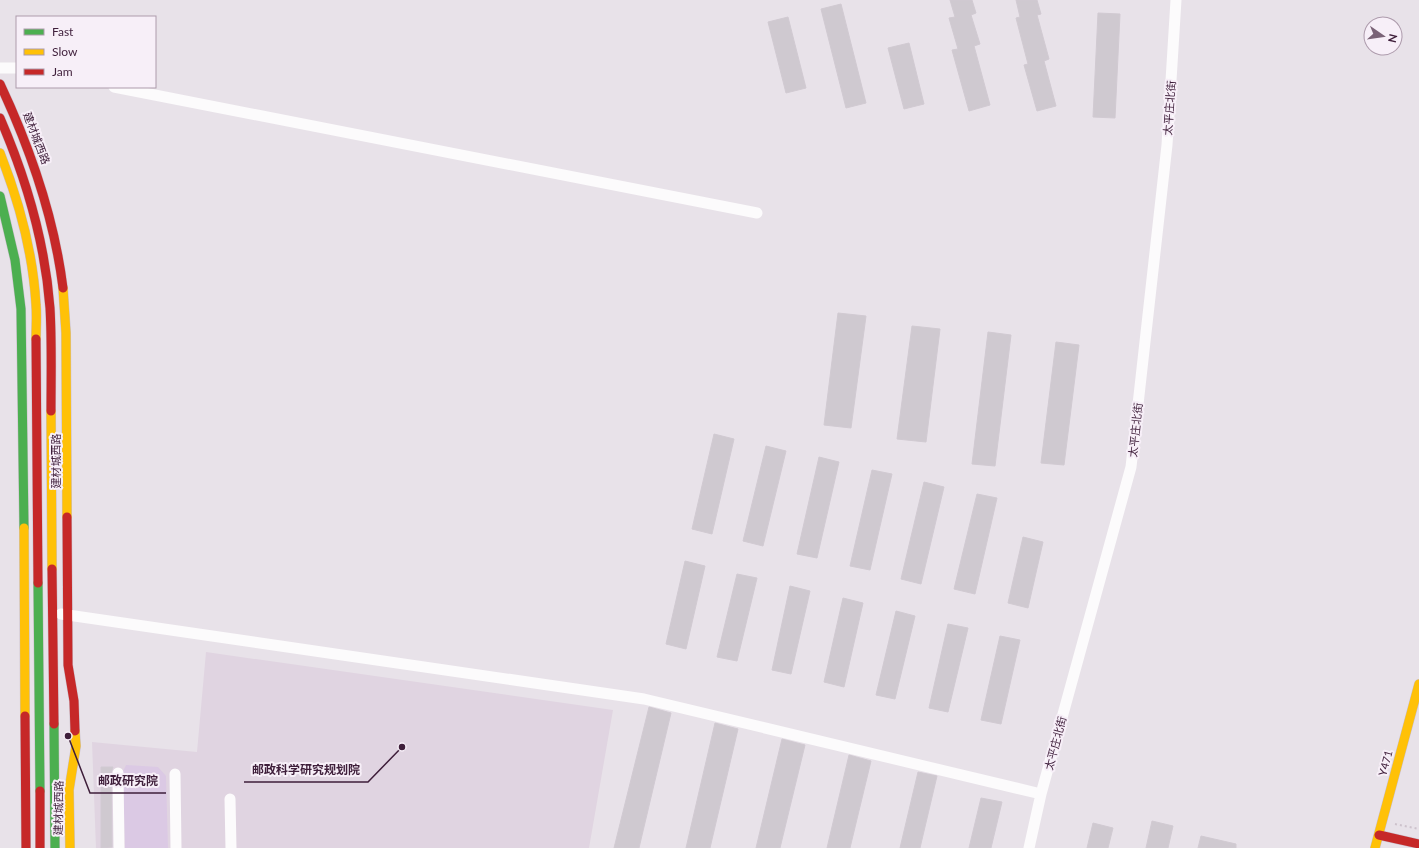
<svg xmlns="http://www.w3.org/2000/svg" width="1419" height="848" font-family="Lato,'Noto Sans SC',sans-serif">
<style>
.built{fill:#e0d4e1}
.green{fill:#dbc9e4}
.building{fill:#cfc9d0;stroke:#d1cad2}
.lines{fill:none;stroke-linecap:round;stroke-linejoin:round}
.fast-casing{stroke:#c8bec9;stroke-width:10}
.slow-casing{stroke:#c8bec9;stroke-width:10}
.jam-casing{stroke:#c8bec9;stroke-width:10}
.path{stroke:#cdc2cc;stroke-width:2;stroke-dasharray:2 3;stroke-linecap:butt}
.street{stroke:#fcfbfc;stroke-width:11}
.fast{stroke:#4caf50;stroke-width:9}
.slow{stroke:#ffc107;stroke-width:9}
.jam{stroke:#c62828;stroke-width:9}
.labels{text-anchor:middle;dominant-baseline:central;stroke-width:4;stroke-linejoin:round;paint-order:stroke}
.street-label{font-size:11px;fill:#3e1e3a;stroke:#f7eff8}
.leader{fill:none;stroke:#3e1e3a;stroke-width:1.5}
.callout-dot{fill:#3e1e3a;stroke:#f7eff8;stroke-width:1.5}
.callout-label{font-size:12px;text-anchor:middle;font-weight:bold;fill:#3e1e3a;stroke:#f7eff8;stroke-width:4;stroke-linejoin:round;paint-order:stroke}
</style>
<rect width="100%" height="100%" fill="#e8e2e9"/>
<!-- built -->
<path class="built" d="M 206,652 L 613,710 L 589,848 L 96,848 L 92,742 L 197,752 Z"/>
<!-- green -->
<path class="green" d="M 126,765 L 158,767 L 166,776 L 168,848 L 125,848 L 123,771 Z"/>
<!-- building -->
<path class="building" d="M 950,0 L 972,0 L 976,13 L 971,15 L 980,44 L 974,46 L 990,105 L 969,111 L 952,50 L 958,49 L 949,18 L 955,17 Z
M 1016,0 L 1037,0 L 1041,14 L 1037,15 L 1049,59 L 1044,61 L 1056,106 L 1037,111 L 1024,65 L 1028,64 L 1016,18 L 1020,17 Z
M 841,4 L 866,103 L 846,108 L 821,9 Z
M 1098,13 L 1120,14 L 1115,118 L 1093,117 Z
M 788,17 L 806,88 L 786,93 L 768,22 Z
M 909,43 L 924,104 L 904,109 L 888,48 Z
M 838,313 L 866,316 L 851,428 L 824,425 Z
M 912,326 L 940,329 L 926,442 L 897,439 Z
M 988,332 L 1011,335 L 995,466 L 972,464 Z
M 1056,342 L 1079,345 L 1064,465 L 1041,463 Z
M 714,434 L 734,439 L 712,534 L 692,529 Z
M 766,446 L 786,451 L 763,546 L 743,541 Z
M 819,457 L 839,462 L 817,558 L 797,554 Z
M 872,470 L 892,474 L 870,570 L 850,566 Z
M 924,482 L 944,487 L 921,584 L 901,579 Z
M 977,494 L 997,498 L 975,594 L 954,589 Z
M 1023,537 L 1043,542 L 1028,608 L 1008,603 Z
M 685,561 L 705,566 L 686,649 L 666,644 Z
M 737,574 L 757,578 L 737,661 L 717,657 Z
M 790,586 L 810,591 L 791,674 L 772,670 Z
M 843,598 L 863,603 L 844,687 L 824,682 Z
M 896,611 L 915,616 L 895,699 L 876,695 Z
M 948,624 L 968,628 L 948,712 L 929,708 Z
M 1000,636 L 1020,640 L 1001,724 L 981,720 Z
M 649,707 L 671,713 L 639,848 L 614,848 Z
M 715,723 L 738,729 L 710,848 L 686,848 Z
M 782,739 L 805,745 L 780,848 L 756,848 Z
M 849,755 L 871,761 L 850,848 L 827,848 Z
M 101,767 L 113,767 L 111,773 L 112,847 L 101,848 Z
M 918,772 L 937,776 L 920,848 L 900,848 Z
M 981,798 L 1002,802 L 991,848 L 969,848 Z
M 1152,821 L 1173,826 L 1168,848 L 1146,848 Z
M 1093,823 L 1113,828 L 1108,848 L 1087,848 Z
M 1201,836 L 1236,844 L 1236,848 L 1198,848 Z"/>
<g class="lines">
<defs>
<path id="fast" d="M 0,196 L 15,260 L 21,309 L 24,528
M 38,583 L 40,791
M 54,724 L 55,848"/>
<path id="slow" d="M 0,153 C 19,201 33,253 36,305 C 37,316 36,327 36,339
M 63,288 L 66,333 L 67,517
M 51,411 L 52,569
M 24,528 L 25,716
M 70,848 L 69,790 L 76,746 L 75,731
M 1375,848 L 1419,684"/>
<path id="jam" d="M 0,84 C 31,150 54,216 63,288
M 0,118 C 26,178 45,242 50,308 C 52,342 51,377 51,411
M 36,339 L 38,583
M 67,517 L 68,665 L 74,701 L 75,731
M 52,569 L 54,724
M 25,716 L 26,848
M 40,791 L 40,848
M 1379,835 L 1419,844"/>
</defs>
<!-- fast casing -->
<use href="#fast" class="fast-casing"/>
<!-- slow casing -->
<use href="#slow" class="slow-casing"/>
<!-- jam casing -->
<use href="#jam" class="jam-casing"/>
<!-- path -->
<path class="path" d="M 1395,824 L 1419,829"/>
<!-- street -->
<path class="street" d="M 0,68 L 17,68
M 114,87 L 757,213
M 61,614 L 644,699 L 1041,794
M 118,773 L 119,848
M 175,774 L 176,848
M 230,799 L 231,848
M 1029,848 L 1041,794 L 1131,467 L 1167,145 L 1176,0"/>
<!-- fast -->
<use href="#fast" class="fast"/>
<!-- slow -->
<use href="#slow" class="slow"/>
<!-- jam -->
<use href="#jam" class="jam"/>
</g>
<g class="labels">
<!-- street labels -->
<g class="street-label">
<text transform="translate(1169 108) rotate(-86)">太平庄北街</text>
<text transform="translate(37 138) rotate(69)">建材城西路</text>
<text transform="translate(1135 430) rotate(-84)">太平庄北街</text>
<text transform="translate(55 461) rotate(-90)">建材城西路</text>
<text transform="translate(1055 743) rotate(-75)">太平庄北街</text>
<text transform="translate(1385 763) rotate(-75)">Y471</text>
<text transform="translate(58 808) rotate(-89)">建材城西路</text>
</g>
</g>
<!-- callouts -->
<path class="leader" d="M402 747L368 782H244M68 736L90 793H166"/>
<g class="callout-dot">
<circle cx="402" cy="747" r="4"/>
<circle cx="68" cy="736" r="4"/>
</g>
<g class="callout-label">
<text x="306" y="774">邮政科学研究规划院</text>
<text x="128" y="785">邮政研究院</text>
</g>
<!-- legend -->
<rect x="16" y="16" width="140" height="72" fill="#f7eff8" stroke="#ad9bac"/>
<rect x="24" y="29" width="20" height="6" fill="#4caf50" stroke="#ad9bac"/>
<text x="52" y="36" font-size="12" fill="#3e1e3a">Fast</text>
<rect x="24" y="49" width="20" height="6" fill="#ffc107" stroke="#ad9bac"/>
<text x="52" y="56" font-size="12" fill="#3e1e3a">Slow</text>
<rect x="24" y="69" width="20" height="6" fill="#c62828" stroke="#ad9bac"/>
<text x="52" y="76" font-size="12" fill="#3e1e3a">Jam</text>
<!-- north arrow -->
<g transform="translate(1383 36) rotate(103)"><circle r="19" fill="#f7eff8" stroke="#ad9bac"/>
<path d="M0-3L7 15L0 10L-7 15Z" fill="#7a6377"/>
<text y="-6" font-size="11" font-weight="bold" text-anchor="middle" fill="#3e1e3a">N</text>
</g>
</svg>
